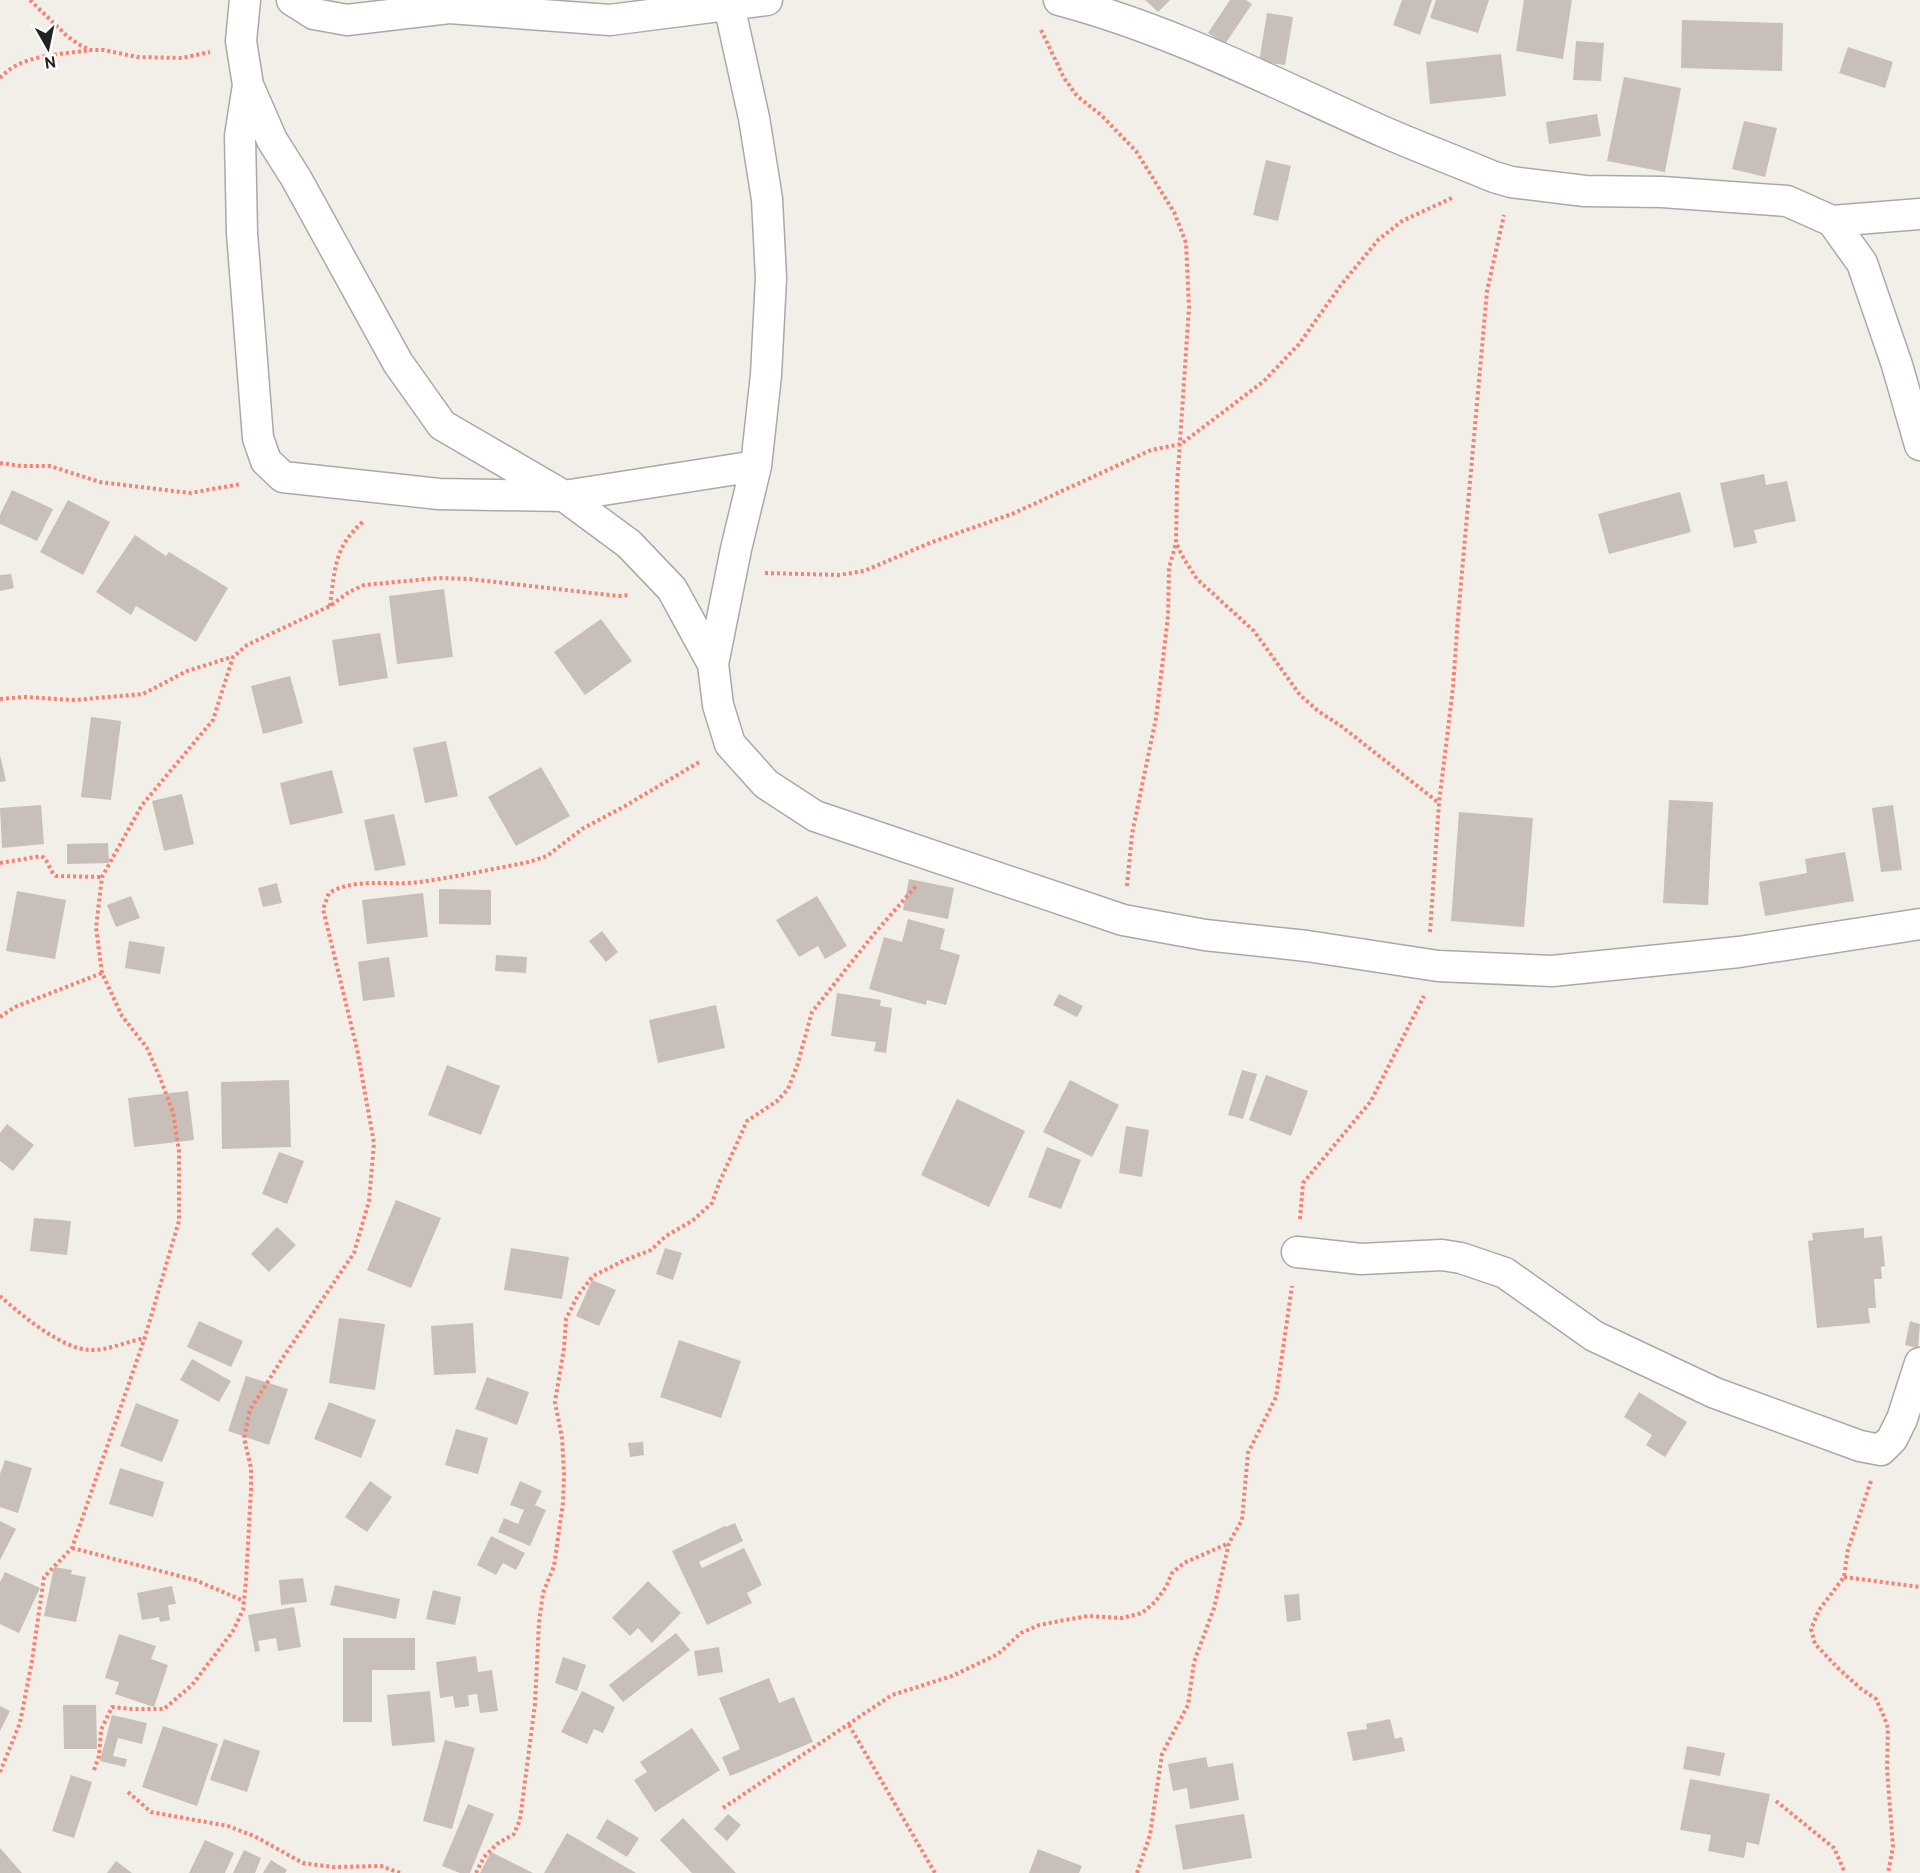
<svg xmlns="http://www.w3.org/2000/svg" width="1920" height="1873" font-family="Overpass,sans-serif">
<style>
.building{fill:#c7bfb8}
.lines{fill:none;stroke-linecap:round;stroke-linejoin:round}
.minor-casing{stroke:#a9a9a9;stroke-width:33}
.path{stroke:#fa8072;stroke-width:4;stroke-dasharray:3 3;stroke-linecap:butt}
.minor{stroke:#fff;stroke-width:30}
</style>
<rect width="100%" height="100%" fill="#f2efe9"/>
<!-- building -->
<path class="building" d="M 1145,0 L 1170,0 L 1158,12 Z
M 1230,0 L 1246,0 L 1252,4 L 1225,44 L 1208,33 Z
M 1402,0 L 1432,0 L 1420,35 L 1393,25 Z
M 1436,0 L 1489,0 L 1478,33 L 1430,18 Z
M 1524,0 L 1572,0 L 1563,59 L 1516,51 Z
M 1267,13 L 1293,17 L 1285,65 L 1259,62 Z
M 1682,20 L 1783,23 L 1782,71 L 1681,68 Z
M 1576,41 L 1604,43 L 1601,81 L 1573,80 Z
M 1848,47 L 1893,62 L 1885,88 L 1839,73 Z
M 1501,54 L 1506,96 L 1430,104 L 1426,62 Z
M 1624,77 L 1681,88 L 1665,172 L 1607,161 Z
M 1597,114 L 1601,136 L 1549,144 L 1546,122 Z
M 1744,121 L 1777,128 L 1765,177 L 1732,169 Z
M 1266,160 L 1291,166 L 1278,221 L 1253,215 Z
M 1764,474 L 1766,485 L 1787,481 L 1796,521 L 1754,530 L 1757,543 L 1734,548 L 1720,483 Z
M 12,490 L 53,509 L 37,541 L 0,524 L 0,515 Z
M 1680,492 L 1691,532 L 1609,554 L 1598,514 Z
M 68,500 L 110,522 L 83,575 L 40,552 Z
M 135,535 L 166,556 L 169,552 L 228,588 L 196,642 L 136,606 L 131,615 L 96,592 Z
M 11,574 L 14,588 L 0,591 L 0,575 Z
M 444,589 L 453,657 L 397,664 L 389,596 Z
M 601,619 L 632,661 L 585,695 L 554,652 Z
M 380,633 L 388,678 L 339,686 L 332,640 Z
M 290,676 L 303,723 L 263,734 L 251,686 Z
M 91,717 L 121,721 L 111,800 L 81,797 Z
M 446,741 L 458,796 L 425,803 L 413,748 Z
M 0,755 L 6,781 L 0,782 Z
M 541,767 L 570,816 L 516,846 L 488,797 Z
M 332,770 L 343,813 L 290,825 L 280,783 Z
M 182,794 L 194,844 L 164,851 L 152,801 Z
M 1669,800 L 1713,802 L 1708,905 L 1663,903 Z
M 41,805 L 44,844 L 2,848 L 0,808 Z
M 1893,805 L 1902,870 L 1881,872 L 1872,808 Z
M 1459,812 L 1533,818 L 1524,927 L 1451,921 Z
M 394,814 L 406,865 L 375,871 L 364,820 Z
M 108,843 L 109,863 L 67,864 L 67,844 Z
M 1845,852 L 1854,901 L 1765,916 L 1759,882 L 1807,873 L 1805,859 Z
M 909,879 L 954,888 L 948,919 L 903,910 Z
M 277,883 L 282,903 L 263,907 L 258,888 Z
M 439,889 L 491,890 L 491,925 L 439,924 Z
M 17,891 L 66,900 L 55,959 L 6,951 Z
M 423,893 L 428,937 L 367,944 L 362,900 Z
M 131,896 L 140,918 L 116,927 L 107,905 Z
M 817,896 L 847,946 L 825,959 L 818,946 L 799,957 L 776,920 Z
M 908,919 L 945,929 L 940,949 L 960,955 L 946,1005 L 927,1000 L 926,1005 L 869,989 L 884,937 L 902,942 Z
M 602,931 L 618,952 L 606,962 L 589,941 Z
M 129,941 L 165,947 L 160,974 L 125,968 Z
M 496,955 L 527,957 L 526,973 L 495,971 Z
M 389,957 L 395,997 L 363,1001 L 358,962 Z
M 837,993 L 881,1000 L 880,1006 L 892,1008 L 886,1053 L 874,1051 L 876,1042 L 831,1036 Z
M 1059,994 L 1083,1006 L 1077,1017 L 1053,1005 Z
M 716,1005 L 725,1048 L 658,1063 L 649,1020 Z
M 447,1065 L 500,1086 L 481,1135 L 428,1115 Z
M 1242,1070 L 1257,1074 L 1243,1119 L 1228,1115 Z
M 1266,1075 L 1308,1091 L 1291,1136 L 1249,1120 Z
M 289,1080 L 291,1147 L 222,1149 L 221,1082 Z
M 1070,1080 L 1119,1105 L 1092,1157 L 1043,1132 Z
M 188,1091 L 194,1140 L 134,1147 L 128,1098 Z
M 957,1099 L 1025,1131 L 989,1207 L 921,1175 Z
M 7,1124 L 34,1145 L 13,1171 L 0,1161 L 0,1133 Z
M 1126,1126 L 1149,1130 L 1142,1177 L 1119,1173 Z
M 1047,1147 L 1081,1160 L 1061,1209 L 1028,1197 Z
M 279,1152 L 304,1161 L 287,1204 L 262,1194 Z
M 396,1200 L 441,1218 L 411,1288 L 367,1270 Z
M 34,1218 L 71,1221 L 67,1255 L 30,1251 Z
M 277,1227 L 296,1245 L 269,1272 L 251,1254 Z
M 1864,1228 L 1864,1238 L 1882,1236 L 1885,1266 L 1881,1267 L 1882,1279 L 1874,1279 L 1876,1308 L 1868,1308 L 1870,1323 L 1817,1328 L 1808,1241 L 1813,1240 L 1812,1233 Z
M 511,1248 L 569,1257 L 562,1299 L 504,1290 Z
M 665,1248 L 682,1253 L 673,1280 L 656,1274 Z
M 592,1280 L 616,1290 L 599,1326 L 576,1316 Z
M 339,1318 L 385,1324 L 375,1390 L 329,1383 Z
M 199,1321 L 243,1341 L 231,1367 L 187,1347 Z
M 1910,1321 L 1920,1324 L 1918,1348 L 1905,1345 Z
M 473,1323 L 476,1373 L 434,1375 L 431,1326 Z
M 679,1340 L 741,1361 L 721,1418 L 660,1397 Z
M 192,1359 L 231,1381 L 219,1402 L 180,1380 Z
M 246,1376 L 288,1389 L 269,1445 L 228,1431 Z
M 487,1377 L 529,1392 L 517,1425 L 475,1409 Z
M 1639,1392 L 1687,1422 L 1665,1457 L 1646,1445 L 1652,1435 L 1624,1417 Z
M 329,1402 L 376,1420 L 361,1458 L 314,1439 Z
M 136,1403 L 179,1420 L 162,1462 L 120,1446 Z
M 456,1429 L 488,1438 L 478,1474 L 445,1465 Z
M 643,1442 L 644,1455 L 630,1457 L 628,1443 Z
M 5,1460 L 32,1468 L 18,1513 L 0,1507 L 0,1474 Z
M 120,1468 L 164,1482 L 153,1517 L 109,1504 Z
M 370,1481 L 392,1497 L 367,1532 L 345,1517 Z
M 520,1481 L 542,1491 L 535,1505 L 546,1510 L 530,1546 L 498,1532 L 504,1518 L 518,1524 L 524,1510 L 510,1505 Z
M 0,1521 L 16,1529 L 0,1560 Z
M 735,1523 L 743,1541 L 699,1562 L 702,1568 L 744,1548 L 762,1585 L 747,1593 L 752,1603 L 707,1625 L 672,1551 L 725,1526 L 726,1527 Z
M 491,1536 L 525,1553 L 516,1570 L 503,1563 L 496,1575 L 477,1565 Z
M 54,1567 L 72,1570 L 71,1574 L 86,1577 L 76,1622 L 44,1616 Z
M 5,1572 L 40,1588 L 19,1633 L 0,1624 L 0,1582 Z
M 303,1578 L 307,1602 L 281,1605 L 279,1580 Z
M 648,1581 L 681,1613 L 652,1643 L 638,1628 L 630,1636 L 612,1618 Z
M 335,1585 L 400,1599 L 396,1619 L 330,1605 Z
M 172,1586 L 176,1604 L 168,1605 L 170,1620 L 160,1622 L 159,1617 L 142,1620 L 137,1593 Z
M 433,1590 L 461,1597 L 455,1625 L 426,1619 Z
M 1299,1594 L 1301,1620 L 1287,1622 L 1284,1595 Z
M 294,1607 L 301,1647 L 278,1651 L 276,1638 L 258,1641 L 260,1651 L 255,1652 L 248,1615 Z
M 676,1633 L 690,1650 L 623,1702 L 609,1685 Z
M 119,1634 L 156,1646 L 151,1659 L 168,1665 L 154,1707 L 115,1694 L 119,1682 L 105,1678 Z
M 343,1638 L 415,1638 L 415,1670 L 372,1670 L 372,1722 L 343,1722 Z
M 719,1647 L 723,1672 L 698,1676 L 694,1651 Z
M 476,1656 L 478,1672 L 492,1670 L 498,1711 L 480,1713 L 477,1694 L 468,1695 L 469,1706 L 455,1708 L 453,1696 L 440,1698 L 436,1662 Z
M 563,1657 L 586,1665 L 577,1691 L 555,1683 Z
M 769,1678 L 779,1703 L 794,1697 L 813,1742 L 730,1776 L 722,1757 L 740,1749 L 719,1698 Z
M 430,1691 L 435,1742 L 392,1746 L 387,1695 Z
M 582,1691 L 615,1707 L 603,1733 L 594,1729 L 587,1744 L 561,1732 Z
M 63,1705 L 96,1705 L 97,1749 L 64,1749 Z
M 0,1706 L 10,1711 L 0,1731 Z
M 112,1715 L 147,1723 L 142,1744 L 118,1738 L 113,1756 L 127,1759 L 125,1767 L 100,1761 Z
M 1390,1719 L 1395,1739 L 1402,1737 L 1405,1751 L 1353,1761 L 1347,1732 L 1367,1729 L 1366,1724 Z
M 163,1726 L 218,1744 L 197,1806 L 142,1787 Z
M 692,1728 L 720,1770 L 655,1812 L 634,1780 L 647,1772 L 640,1762 Z
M 224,1739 L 260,1751 L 247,1792 L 210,1780 Z
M 445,1740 L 475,1748 L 452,1829 L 423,1821 Z
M 1687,1746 L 1725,1753 L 1720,1776 L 1683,1769 Z
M 1206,1757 L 1208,1767 L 1233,1763 L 1239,1800 L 1190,1809 L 1187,1788 L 1173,1791 L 1168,1764 Z
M 71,1775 L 92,1782 L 74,1838 L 52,1831 Z
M 1690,1779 L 1770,1794 L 1759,1845 L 1747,1842 L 1744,1858 L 1708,1851 L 1711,1835 L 1680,1830 Z
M 468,1804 L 494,1814 L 470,1873 L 460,1873 L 442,1866 Z
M 728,1814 L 741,1825 L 727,1841 L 714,1829 Z
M 1244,1814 L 1252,1858 L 1183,1870 L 1175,1825 Z
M 683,1818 L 736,1873 L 692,1873 L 660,1840 Z
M 607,1819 L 639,1838 L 627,1857 L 596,1838 Z
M 567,1833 L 636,1873 L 544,1873 Z
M 205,1840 L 234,1853 L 225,1873 L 189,1873 Z
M 0,1848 L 22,1873 L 0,1873 Z
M 1038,1849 L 1082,1866 L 1079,1873 L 1029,1873 Z
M 244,1850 L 261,1858 L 255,1873 L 233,1873 Z
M 491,1852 L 533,1873 L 480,1873 Z
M 271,1860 L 287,1870 L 285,1873 L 263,1873 Z
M 116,1861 L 132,1873 L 107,1873 Z"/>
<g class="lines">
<defs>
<path id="minor" d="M 245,0 L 241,41 L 248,85 L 272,140 L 296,178 L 398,363 L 442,425 L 564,496 L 629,544 L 672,589 L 713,664 L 718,705 L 730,744 L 766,784 L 815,816 L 1123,920 L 1205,935 L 1307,946 L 1438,966 L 1552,971 L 1739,952 L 1920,924
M 292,0 L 314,14 L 347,20 L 449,8 L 610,20 L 767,0
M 1059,0 C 1173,30 1278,85 1384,132 C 1421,148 1458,162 1494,177 L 1511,182 L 1585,191 L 1662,192 L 1787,201 L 1832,221 L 1862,263 L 1897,365 L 1920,445
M 248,85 L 240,136 L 242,233 L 258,438 L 266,461 L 283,477 L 439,494 L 564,496 L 756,466
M 1832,221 L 1920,214
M 713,664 L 736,549 L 756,466 L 766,375 L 771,278 L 767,199 L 754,118 L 729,5
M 1297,1252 L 1361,1259 L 1442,1255 L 1461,1258 L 1505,1273 L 1594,1336 L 1715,1393 L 1860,1446 L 1881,1450 L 1892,1439 L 1902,1419 L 1920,1363"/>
</defs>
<!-- minor casing -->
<use href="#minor" class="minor-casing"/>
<!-- path -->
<path class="path" d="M 30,0 L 67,36 L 78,44 L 90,50 L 104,50 L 137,57 L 182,58 L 210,52
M 1041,30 L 1064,78 L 1077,96 L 1101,115 L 1136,151 L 1174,212 L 1186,243 L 1189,307 L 1177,486 L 1176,543 L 1184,559 L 1197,579 L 1254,631 L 1300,695 L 1318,711 L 1341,726 L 1439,803
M 0,78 C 22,54 58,55 90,50
M 0,463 L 21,466 L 50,466 L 100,482 L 190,493 L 241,484
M 765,573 L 839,575 L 864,571 L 932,542 L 1012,514 L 1151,450 L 1181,444 L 1264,381 L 1299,344 L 1341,285 L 1378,240 L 1402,221 L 1454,197
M 330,606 C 335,569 334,546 364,521
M 0,699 L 25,697 L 74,700 L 143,694 L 187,671 L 232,657
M 0,863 L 41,856 C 49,860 49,871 56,876 L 102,877
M 1127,886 L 1132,834 L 1156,718 L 1168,616 L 1169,568 L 1176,543
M 1430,932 L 1439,803 L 1453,687 L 1458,617 L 1487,291 L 1504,215
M 0,1017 L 15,1007 L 102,973
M 1300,1219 L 1303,1183 L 1371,1101 L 1424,996
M 0,1296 C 21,1315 62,1349 90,1350 C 106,1351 129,1341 145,1338
M 1871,1481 L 1848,1549 L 1844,1577 L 1819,1610 L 1811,1629 L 1815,1644 L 1838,1668 L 1860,1688 L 1876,1699 L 1885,1719 L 1888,1729 L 1887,1769 L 1893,1847 L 1888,1873
M 72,1548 L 195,1580 L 244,1601
M 1844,1577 L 1920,1587
M 849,1725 L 935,1873
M 94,1770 L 99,1756 L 101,1730 L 112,1707 L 131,1709 L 164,1709 L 192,1685 L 233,1631 L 243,1610 L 246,1581 L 251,1489 L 251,1468 L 244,1438 L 250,1410 L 284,1356 L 354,1253 L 369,1201 L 374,1143 L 357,1049 L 323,909 L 329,893 C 356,877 389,886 419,882 C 456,877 493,869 529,862 L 547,856 L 582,829 L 625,806 L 701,761
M 0,1772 L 20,1723 L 32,1661 L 44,1577 L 72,1548 L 145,1337 L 179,1221 L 179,1151 L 173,1112 L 160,1078 L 147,1048 L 122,1016 L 102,973 L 96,928 L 102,877 L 142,805 L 213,720 L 233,657 L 247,645 L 330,606 L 349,592 L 364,585 L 438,578 L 470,579 L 618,596 L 630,595
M 128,1792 L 151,1812 L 228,1826 L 254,1836 L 303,1863 L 333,1867 L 381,1866 L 400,1873
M 1776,1801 L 1834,1848 L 1845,1873
M 723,1808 L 892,1695 L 952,1676 L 998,1654 L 1021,1633 L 1039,1625 L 1065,1620 L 1088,1616 L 1122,1618 L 1142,1613 L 1155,1602 L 1166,1587 L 1172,1573 L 1184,1563 L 1229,1543
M 476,1873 L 484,1857 L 497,1844 L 514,1834 L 520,1820 L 535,1704 L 539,1622 L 543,1593 L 554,1566 L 563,1503 L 564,1474 L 562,1438 L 555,1402 L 564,1348 L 566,1319 L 578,1295 L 593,1276 L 625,1260 L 651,1250 L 666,1236 L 692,1221 L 712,1203 L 720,1181 L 747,1121 L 777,1101 L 788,1089 L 797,1066 L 812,1012 L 874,934 L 916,886
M 1137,1873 L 1150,1835 L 1162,1754 L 1188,1705 L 1194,1662 L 1214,1608 L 1229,1543 L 1242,1520 L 1248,1453 L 1276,1397 L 1292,1286"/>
<!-- minor -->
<use href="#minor" class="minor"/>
</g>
<!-- north arrow -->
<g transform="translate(48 48) rotate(171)" stroke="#ffffff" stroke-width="4.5" paint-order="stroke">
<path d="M0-4.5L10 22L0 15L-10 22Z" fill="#222222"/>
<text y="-9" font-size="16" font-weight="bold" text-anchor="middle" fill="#222222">N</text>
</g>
</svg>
